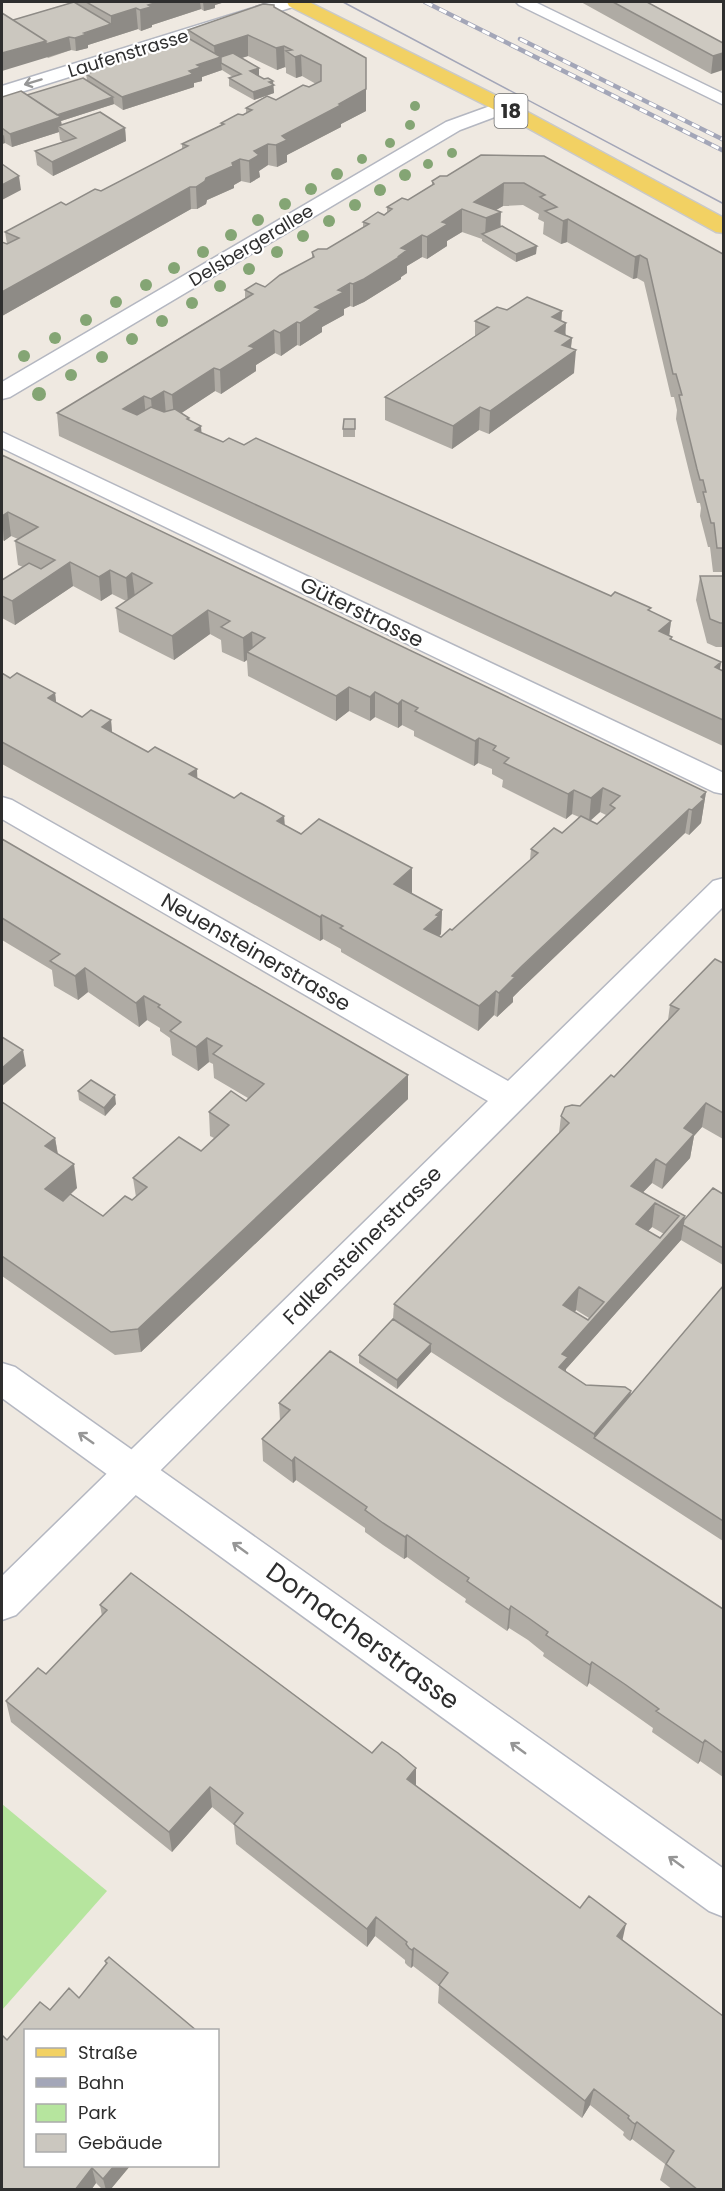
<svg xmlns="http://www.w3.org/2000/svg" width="725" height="2191" font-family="Poppins,sans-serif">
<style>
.green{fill:#b6e59e}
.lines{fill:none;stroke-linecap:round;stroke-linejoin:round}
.lane-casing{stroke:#b4b7c1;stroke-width:3}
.street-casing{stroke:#b4b7c1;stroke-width:3}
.secondary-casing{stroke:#b4b7c1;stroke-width:3}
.primary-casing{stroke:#c9c9c9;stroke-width:3}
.lane{fill:#fff;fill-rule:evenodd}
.street{fill:#fff;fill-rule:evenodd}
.secondary{fill:#fff;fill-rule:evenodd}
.primary{fill:#f2d163;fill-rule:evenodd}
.tram{stroke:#a3a6b8;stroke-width:1.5}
.rail-casing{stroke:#a3a6b8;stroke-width:4.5}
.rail{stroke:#fff;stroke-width:3;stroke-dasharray:8;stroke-linecap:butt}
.tree{fill:#84a574}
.wall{fill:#afaba4;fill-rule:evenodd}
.shaded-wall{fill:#8e8b86}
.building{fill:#cbc7bf;stroke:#8e8b86;stroke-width:1.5;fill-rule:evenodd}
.oneway{stroke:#969696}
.labels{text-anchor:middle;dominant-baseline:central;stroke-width:4.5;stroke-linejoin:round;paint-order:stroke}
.far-street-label{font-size:18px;fill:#2e2e2e;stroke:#fff}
.shield{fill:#fff;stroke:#6d6d6d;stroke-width:1.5}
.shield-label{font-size:20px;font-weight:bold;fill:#2e2e2e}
.street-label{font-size:21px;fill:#2e2e2e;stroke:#fff}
.near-street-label{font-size:26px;fill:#2e2e2e;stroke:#fff}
</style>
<rect width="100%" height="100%" fill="#efe9e1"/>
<!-- green -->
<path class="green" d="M 2,1804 L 107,1891 L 2,2010 Z"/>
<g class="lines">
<defs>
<path id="lane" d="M 516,2 L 535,2 L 724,94 L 724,105 L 519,5 Z"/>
<path id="street" d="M 272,2 L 298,2 L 296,6 L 2,98 L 2,86 Z
M 504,101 L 511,103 L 514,107 L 511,111 L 460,130 L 10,397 L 2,399 L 2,382 L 446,122 Z
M 2,432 L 724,773 L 724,794 L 714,792 L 2,448 Z
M 2,797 L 12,800 L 508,1081 L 713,881 L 724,878 L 724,906 L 16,1615 L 2,1620 L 2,1576 L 488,1101 L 2,819 Z"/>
<path id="secondary" d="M 2,1363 L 15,1367 L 724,1869 L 724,1917 L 709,1911 L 2,1398 Z"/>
<path id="primary" d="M 287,2 L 309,2 L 511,103 L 724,218 L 724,233 L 716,232 L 497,111 L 289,6 Z"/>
</defs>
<!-- lane casing -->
<use href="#lane" class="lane-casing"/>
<!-- street casing -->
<use href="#street" class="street-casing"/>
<!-- secondary casing -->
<use href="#secondary" class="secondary-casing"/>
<!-- primary casing -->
<use href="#primary" class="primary-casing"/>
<!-- lane -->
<use href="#lane" class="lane"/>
<!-- street -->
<use href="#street" class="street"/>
<!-- secondary -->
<use href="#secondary" class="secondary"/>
<!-- primary -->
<use href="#primary" class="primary"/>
<!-- tram -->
<path class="tram" d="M 343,2 L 724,204"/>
<defs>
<path id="rail" d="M 425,2 L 724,151
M 520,39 L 724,140"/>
</defs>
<!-- rail casing -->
<use href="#rail" class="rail-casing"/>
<!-- rail -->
<use href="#rail" class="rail"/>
</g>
<!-- trees -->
<g class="tree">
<circle cx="415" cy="106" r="5"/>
<circle cx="410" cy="125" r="5"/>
<circle cx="390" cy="143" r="5"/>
<circle cx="452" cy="153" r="5"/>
<circle cx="362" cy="159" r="5"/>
<circle cx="428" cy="164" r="5"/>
<circle cx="337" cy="174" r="6"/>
<circle cx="405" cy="175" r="6"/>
<circle cx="311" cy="189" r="6"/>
<circle cx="380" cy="190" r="6"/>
<circle cx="285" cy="204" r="6"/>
<circle cx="355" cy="205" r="6"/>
<circle cx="258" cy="220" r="6"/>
<circle cx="329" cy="221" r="6"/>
<circle cx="231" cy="235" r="6"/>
<circle cx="303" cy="236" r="6"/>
<circle cx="203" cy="252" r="6"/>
<circle cx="277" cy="252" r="6"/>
<circle cx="174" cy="268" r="6"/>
<circle cx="249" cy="269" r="6"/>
<circle cx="146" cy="285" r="6"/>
<circle cx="220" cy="286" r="6"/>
<circle cx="116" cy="302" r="6"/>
<circle cx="192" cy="303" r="6"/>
<circle cx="86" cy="320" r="6"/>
<circle cx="162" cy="321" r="6"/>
<circle cx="55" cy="338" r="6"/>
<circle cx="132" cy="339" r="6"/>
<circle cx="24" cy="356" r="6"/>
<circle cx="102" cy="357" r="6"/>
<circle cx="71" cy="375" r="6"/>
<circle cx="39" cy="394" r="7"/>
</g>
<!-- wall -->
<path class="wall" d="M 73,2 L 225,2 L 215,5 L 215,8 L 204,11 L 201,9 L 152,25 L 152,27 L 141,31 L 138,29 L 88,45 L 88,48 L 76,51 L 71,50 L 48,58 L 13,20 Z
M 581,2 L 647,2 L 723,43 L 711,74 Z
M 274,7 L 366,111 L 341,124 L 341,127 L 287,155 L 287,162 L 277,167 L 268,165 L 259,171 L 260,177 L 250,183 L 241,181 L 234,185 L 234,188 L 207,200 L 206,204 L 197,209 L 191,209 L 2,316 L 2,242 L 7,244 L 5,232 L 66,205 L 101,191 L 182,149 L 182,144 L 221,125 L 221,123 L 246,113 L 246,108 L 276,100 L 309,87 L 316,84 L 302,76 L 296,78 L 286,73 L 286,68 L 285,67 L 277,70 L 248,56 L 241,58 L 259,76 L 258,76 L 273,85 L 274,93 L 254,100 L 229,86 L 229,78 L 233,77 L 222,70 L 202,77 L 202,81 L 194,83 L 194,87 L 123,110 L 114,104 L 61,121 L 62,125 L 125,128 L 126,141 L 53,176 L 37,165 L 35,151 L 63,142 L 60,140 L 59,132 L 12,147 L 5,143 L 2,144 L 2,97 L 27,95 L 87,80 L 86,74 L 95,71 L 95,68 L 111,63 L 110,60 L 188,38 L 188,30 Z
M 481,155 L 723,254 L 723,572 L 713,572 L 710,547 L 708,547 L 700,516 L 701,508 L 700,503 L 697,503 L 694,492 L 676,419 L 677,410 L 674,397 L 671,397 L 644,282 L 637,278 L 633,279 L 567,242 L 561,244 L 543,234 L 544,222 L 538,219 L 539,214 L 523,205 L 503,206 L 496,210 L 501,226 L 536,254 L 516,262 L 482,241 L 482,239 L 462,232 L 447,241 L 447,246 L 427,259 L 422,257 L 407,266 L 407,273 L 401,277 L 401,279 L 364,302 L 353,307 L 350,306 L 344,309 L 344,315 L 322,327 L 322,332 L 300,346 L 297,345 L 281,356 L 275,353 L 256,365 L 256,371 L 221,394 L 215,391 L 181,413 L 189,418 L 189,420 L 202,433 L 223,442 L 244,445 L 671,621 L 669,636 L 672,637 L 672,640 L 721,662 L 720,670 L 723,671 L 723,746 L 59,436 L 57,413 L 245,298 L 245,290 L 265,287 L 312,258 L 312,252 L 327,249 L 363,227 L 363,222 L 384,215 L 387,212 L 387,207 L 408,200 L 432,185 L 432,181 L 447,176 Z
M 507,310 L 561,321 L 566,335 L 572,338 L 571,348 L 574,373 L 489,434 L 479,430 L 452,449 L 385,420 L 385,397 L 475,336 L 475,321 Z
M 355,419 L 355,437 L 343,437 L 343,429 Z
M 2,455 L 706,792 L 701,823 L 689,835 L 685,833 L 520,990 L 513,997 L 513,1002 L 497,1017 L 494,1015 L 478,1031 L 341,952 L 341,949 L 323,939 L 320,941 L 2,764 L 2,673 L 10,678 L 55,693 L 56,703 L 82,717 L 111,720 L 112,733 L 234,798 L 284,816 L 285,825 L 442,910 L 441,934 L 439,936 L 441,937 L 452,930 L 530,860 L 531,849 L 562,833 L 579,817 L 572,814 L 566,819 L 502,787 L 503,780 L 492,774 L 492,769 L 478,763 L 474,766 L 414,736 L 414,731 L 402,725 L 398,728 L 375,717 L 370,721 L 349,711 L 336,721 L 248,676 L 247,660 L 244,662 L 222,652 L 221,640 L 210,634 L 174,660 L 119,632 L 116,608 L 126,601 L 112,594 L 101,601 L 73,586 L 15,625 L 2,618 L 2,580 L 23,567 L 18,565 L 15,541 L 18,539 L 11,536 L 4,541 L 2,539 ZM 600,812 L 606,815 L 597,824 L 590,820 Z
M 700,576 L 723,576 L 723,647 L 716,647 L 707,643 L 696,600 Z
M 2,839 L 408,1099 L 141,1352 L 115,1355 L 2,1276 L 2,1102 L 55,1138 L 58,1154 L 77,1188 L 71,1194 L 103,1216 L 132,1200 L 136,1197 L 133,1178 L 201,1151 L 214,1138 L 210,1136 L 209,1112 L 246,1101 L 248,1098 L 214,1078 L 213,1064 L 209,1062 L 198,1071 L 172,1055 L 170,1038 L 160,1031 L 160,1028 L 147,1020 L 139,1027 L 88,992 L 78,1000 L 54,986 L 52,970 L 2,940 Z
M 723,963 L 723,1139 L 702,1127 L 694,1136 L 690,1158 L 662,1189 L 652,1183 L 643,1192 L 684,1220 L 723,1194 L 723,1265 L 681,1240 L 566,1369 L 566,1372 L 586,1385 L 631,1395 L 723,1286 L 723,1541 L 431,1352 L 397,1389 L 359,1363 L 359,1355 L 393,1319 L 394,1304 L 559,1133 L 561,1116 L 580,1106 L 614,1077 L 668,1020 L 670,1005 ZM 652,1227 L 664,1234 L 660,1238 L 648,1231 ZM 576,1310 L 589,1318 L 588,1320 L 575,1312 Z
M 78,1091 L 116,1104 L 105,1116 L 79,1100 Z
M 279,1403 L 723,1609 L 723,1777 L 700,1761 L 698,1764 L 652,1732 L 653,1728 L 622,1706 L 589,1683 L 587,1687 L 543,1656 L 544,1653 L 528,1640 L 509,1628 L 507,1631 L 465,1602 L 466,1599 L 436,1578 L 407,1557 L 404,1559 L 383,1545 L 365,1532 L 365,1528 L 296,1480 L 293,1483 L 263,1461 L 262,1439 L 280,1421 Z
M 100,1605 L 416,1786 L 623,1940 L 723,2190 L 673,2190 L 660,2180 L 665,2164 L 632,2139 L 630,2141 L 627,2139 L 623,2135 L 624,2132 L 590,2105 L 582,2118 L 438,2003 L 439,1986 L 413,1966 L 411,1968 L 408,1966 L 405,1963 L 405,1960 L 375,1936 L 367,1947 L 236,1844 L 234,1825 L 212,1807 L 172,1852 L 11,1722 L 6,1701 L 46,1674 L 102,1616 Z
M 109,1957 L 130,2166 L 110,2190 L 103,2190 L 96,2183 L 91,2190 L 2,2190 L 7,2040 L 50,2010 L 79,1998 L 106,1965 L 105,1961 Z"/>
<!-- shaded-wall -->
<path class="shaded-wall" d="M 158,2 L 200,2 L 201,9 L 152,25 L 152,27 L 141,31 L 140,10 L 148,5 Z
M 203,2 L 225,2 L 215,5 L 215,8 L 204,11 Z
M 136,8 L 138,29 L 88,45 L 88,48 L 76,51 L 75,38 L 84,33 L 111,24 L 111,16 Z
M 248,35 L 248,56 L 223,64 L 221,63 L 222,70 L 202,77 L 202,81 L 194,83 L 194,87 L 123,110 L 122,97 L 189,71 L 197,65 L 215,59 L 214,46 Z
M 69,37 L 71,50 L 2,71 L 2,53 L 46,41 Z
M 284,46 L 285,67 L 277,70 L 276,48 Z
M 723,53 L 723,70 L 711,74 L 713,56 Z
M 301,55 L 302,76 L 296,78 L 295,57 Z
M 366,58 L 366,111 L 341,124 L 341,127 L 287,155 L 287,162 L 277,167 L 276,145 L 282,136 L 339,104 Z
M 259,68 L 259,76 L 250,79 L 250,71 Z
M 273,81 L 274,93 L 254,100 L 253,92 L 269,82 Z
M 113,97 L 114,104 L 61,121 L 62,128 L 58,126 L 59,132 L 12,147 L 10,134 L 52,117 Z
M 125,128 L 126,141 L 53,176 L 52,162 Z
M 4,135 L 5,143 L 2,144 L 2,136 Z
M 268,144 L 268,165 L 259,171 L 260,177 L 250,183 L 249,161 L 254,151 Z
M 240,159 L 241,181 L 234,185 L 234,188 L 207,200 L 206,204 L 197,209 L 196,187 L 206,178 Z
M 19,176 L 21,190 L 2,200 L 2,185 Z
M 504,183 L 503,206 L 484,217 L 474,202 Z
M 190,187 L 191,209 L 2,316 L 2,292 Z
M 462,209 L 462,232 L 447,241 L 447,246 L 427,259 L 427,237 L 442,222 Z
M 501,212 L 500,234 L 485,235 L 486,218 Z
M 568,219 L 567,242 L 561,244 L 563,221 Z
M 422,235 L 422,257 L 407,266 L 407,273 L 401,277 L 401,279 L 364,302 L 353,307 L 353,284 L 401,248 Z
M 537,246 L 536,254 L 516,262 L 516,254 Z
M 640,255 L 637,278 L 633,279 L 635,257 Z
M 350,283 L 350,306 L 344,309 L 344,315 L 322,327 L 322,332 L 300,346 L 300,323 L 315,307 Z
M 562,311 L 561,327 L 566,323 L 565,342 L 572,338 L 570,354 L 576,350 L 574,373 L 489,434 L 490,411 L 553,354 L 552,317 Z
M 297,322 L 297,345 L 281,356 L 280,333 Z
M 274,330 L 275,353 L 256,365 L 256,371 L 221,394 L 220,370 L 249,346 Z
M 214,368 L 215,391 L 174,418 L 172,395 Z
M 164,391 L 166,415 L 153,423 L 151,399 Z
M 144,396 L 146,419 L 123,409 Z
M 480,407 L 479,430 L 452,449 L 453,426 Z
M 201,426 L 203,450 L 195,430 Z
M 8,512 L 11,536 L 4,541 L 2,516 Z
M 70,562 L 73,586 L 15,625 L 12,601 Z
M 110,570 L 112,594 L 101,601 L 99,577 Z
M 132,573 L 135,597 L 128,602 L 126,578 Z
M 208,610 L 210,634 L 174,660 L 172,636 Z
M 671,621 L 668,645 L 659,631 Z
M 252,632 L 253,655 L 247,652 L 247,660 L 244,662 L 243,638 Z
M 721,662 L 717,686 L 715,667 Z
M 349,687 L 349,711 L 336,721 L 336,696 Z
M 375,692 L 375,717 L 370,721 L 370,697 Z
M 55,693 L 58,718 L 48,698 Z
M 402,700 L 402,725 L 398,728 L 398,704 Z
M 111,720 L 113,745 L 102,727 Z
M 479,738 L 478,763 L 474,766 L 475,741 Z
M 197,769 L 198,793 L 189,774 Z
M 603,788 L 600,812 L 589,822 L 591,798 Z
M 574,790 L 572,814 L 566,819 L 568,794 Z
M 706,792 L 701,823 L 689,835 L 692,810 L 701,797 Z
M 689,809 L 685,833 L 520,990 L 513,997 L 513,1002 L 497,1017 L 499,993 L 512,976 Z
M 284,816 L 285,840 L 277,821 Z
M 412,868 L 412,893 L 394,908 L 394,884 Z
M 442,910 L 441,934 L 438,937 L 424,929 Z
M 322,915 L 323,939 L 320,941 L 320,917 Z
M 85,968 L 88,992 L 78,1000 L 75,976 Z
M 496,991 L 494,1015 L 478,1031 L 479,1006 Z
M 144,996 L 147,1020 L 139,1027 L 136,1003 Z
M 207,1038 L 209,1062 L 198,1071 L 196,1047 Z
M 23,1050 L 26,1066 L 2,1086 L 2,1068 Z
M 408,1075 L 408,1099 L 141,1352 L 138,1329 Z
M 115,1095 L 116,1104 L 105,1116 L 104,1108 Z
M 706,1103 L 702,1127 L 694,1136 L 690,1158 L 662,1189 L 666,1165 L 684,1128 Z
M 55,1138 L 59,1162 L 45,1146 Z
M 656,1159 L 652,1183 L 627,1209 L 631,1186 Z
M 74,1164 L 77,1188 L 49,1213 L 45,1189 Z
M 655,1203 L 652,1227 L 633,1247 L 636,1224 Z
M 685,1216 L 681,1240 L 566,1369 L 565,1380 L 559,1367 L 562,1354 Z
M 579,1287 L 576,1310 L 560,1328 L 563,1305 Z
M 431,1344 L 431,1352 L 397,1389 L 397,1380 Z
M 631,1391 L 628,1414 L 594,1438 L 594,1434 Z
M 295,1457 L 296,1480 L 293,1483 L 292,1461 Z
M 407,1535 L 407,1557 L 404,1559 L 405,1537 Z
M 511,1606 L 509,1628 L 507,1631 L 509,1610 Z
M 592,1662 L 589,1683 L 587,1687 L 590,1665 Z
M 705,1740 L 700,1761 L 698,1764 L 703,1743 Z
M 416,1768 L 416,1788 L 407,1779 Z
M 210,1787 L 212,1807 L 172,1852 L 169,1832 Z
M 376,1917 L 375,1936 L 367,1947 L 367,1929 Z
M 626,1924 L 622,1942 L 617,1936 Z
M 414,1948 L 413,1966 L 411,1968 L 412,1950 Z
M 594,2089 L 590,2105 L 582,2118 L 585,2101 Z
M 637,2122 L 632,2139 L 630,2141 L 635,2124 Z
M 114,2166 L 130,2166 L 110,2190 L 106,2190 L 103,2179 Z
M 92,2168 L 96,2183 L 91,2190 L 75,2190 Z"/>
<!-- building -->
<path class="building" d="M 74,2 L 111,24 L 84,33 L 87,34 L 75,38 L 69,37 L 46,44 L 46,41 L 13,20 Z
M 86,2 L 158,2 L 148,5 L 151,7 L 140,10 L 136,8 L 111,16 Z
M 613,2 L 647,2 L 723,43 L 723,53 L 713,56 Z
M 263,4 L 274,5 L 274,7 L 366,58 L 366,89 L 339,104 L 341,105 L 282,136 L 287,140 L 276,145 L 268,144 L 254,151 L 259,155 L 249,161 L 240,159 L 232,163 L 233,166 L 206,178 L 205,181 L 196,187 L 190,187 L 2,292 L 2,242 L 7,244 L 19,238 L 5,232 L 61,202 L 66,205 L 95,189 L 101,191 L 188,146 L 182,144 L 224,124 L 221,123 L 238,114 L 243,115 L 252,110 L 246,108 L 267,96 L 276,100 L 303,85 L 309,87 L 321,81 L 321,65 L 301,55 L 295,57 L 286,51 L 292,50 L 284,46 L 276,48 L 248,35 L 214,46 L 188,30 Z
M 2,13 L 46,41 L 2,53 Z
M 188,38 L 221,57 L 197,65 L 201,67 L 189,71 L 193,74 L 122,97 L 86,74 L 99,70 L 95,68 L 113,62 L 110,60 Z
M 233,53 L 259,68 L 250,71 L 264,79 L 268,78 L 273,81 L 269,82 L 274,85 L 253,92 L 229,78 L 241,74 L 221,63 L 221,57 Z
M 83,78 L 113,97 L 57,115 L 27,95 Z
M 21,91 L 61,117 L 10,134 L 2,128 L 2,97 Z
M 100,112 L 125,128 L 52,162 L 35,151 L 76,138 L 58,126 Z
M 481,155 L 544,156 L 723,254 L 723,548 L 717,548 L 714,523 L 711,523 L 703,492 L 706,492 L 703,480 L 700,480 L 697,469 L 679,395 L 682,395 L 676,374 L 673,374 L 647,259 L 640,255 L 635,257 L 568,219 L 563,221 L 545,211 L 557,207 L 540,197 L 545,195 L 524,183 L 504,183 L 474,202 L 501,212 L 486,218 L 462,209 L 442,222 L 448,224 L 427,237 L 422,235 L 401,248 L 407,250 L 399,256 L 401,256 L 364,279 L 353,284 L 350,283 L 338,290 L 344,292 L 315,307 L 321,309 L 300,323 L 297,322 L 280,333 L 274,330 L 249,346 L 255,348 L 220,370 L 214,368 L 172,395 L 164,391 L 151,399 L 144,396 L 123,409 L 137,415 L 151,407 L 164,412 L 175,409 L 189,418 L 187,419 L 201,426 L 195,430 L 223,442 L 229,438 L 244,445 L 256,438 L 611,596 L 615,592 L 651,608 L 648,610 L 671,621 L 659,631 L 672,637 L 670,639 L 721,662 L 715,667 L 723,671 L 723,720 L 57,413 L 253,294 L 245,290 L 256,283 L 265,287 L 280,275 L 314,257 L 312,252 L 318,249 L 327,249 L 369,224 L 363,222 L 378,212 L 384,215 L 392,209 L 387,207 L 402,198 L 408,200 L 434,184 L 432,181 L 440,176 L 447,176 Z
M 2,164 L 19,176 L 2,185 Z
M 502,226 L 537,246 L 516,254 L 482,234 Z
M 527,297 L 562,311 L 552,317 L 566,323 L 555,331 L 572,338 L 562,345 L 576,350 L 490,411 L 480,407 L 453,426 L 385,397 L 489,327 L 475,321 L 497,307 L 507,310 Z
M 344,419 L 355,419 L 355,429 L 343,429 Z
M 2,455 L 706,792 L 701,797 L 704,799 L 692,810 L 689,809 L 522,966 L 512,976 L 515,977 L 499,993 L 496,991 L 479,1006 L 340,928 L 343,926 L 322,915 L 320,917 L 2,742 L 2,673 L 10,678 L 17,673 L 55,693 L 48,698 L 82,717 L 91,710 L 111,720 L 102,727 L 148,752 L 155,747 L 197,769 L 189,774 L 234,798 L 241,793 L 262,804 L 284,816 L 277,821 L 301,834 L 319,819 L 412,868 L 394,884 L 442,910 L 436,915 L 439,916 L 424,929 L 441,937 L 450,929 L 452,930 L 538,853 L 531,849 L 554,828 L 562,833 L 581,816 L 597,824 L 615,808 L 610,805 L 620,796 L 603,788 L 591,798 L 574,790 L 568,794 L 504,763 L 509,758 L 493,750 L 496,746 L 479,738 L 475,741 L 415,711 L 418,708 L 402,700 L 398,704 L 375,692 L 370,697 L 349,687 L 336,696 L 247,652 L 265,638 L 252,632 L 243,638 L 221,627 L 230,621 L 208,610 L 172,636 L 116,608 L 152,583 L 132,573 L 126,578 L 110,570 L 99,577 L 70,562 L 12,601 L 2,596 L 2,580 L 29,563 L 41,569 L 55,560 L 15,541 L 38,527 L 8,512 L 2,516 Z
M 700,576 L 723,576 L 723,623 L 720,623 L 710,619 Z
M 2,839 L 408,1075 L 138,1329 L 111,1332 L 2,1256 L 2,1102 L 55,1138 L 45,1146 L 74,1164 L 45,1189 L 63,1201 L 70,1194 L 103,1216 L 125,1196 L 132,1200 L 147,1187 L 133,1178 L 179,1137 L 201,1151 L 229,1125 L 209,1112 L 231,1091 L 246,1101 L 264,1084 L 213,1054 L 222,1046 L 207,1038 L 196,1047 L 170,1031 L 181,1022 L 158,1007 L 160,1005 L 144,996 L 136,1003 L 85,968 L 75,976 L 50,961 L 60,954 L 2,918 Z
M 715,959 L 723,963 L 723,1113 L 706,1103 L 684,1128 L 694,1134 L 666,1165 L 656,1159 L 631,1186 L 685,1216 L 562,1354 L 568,1357 L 559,1367 L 586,1385 L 625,1387 L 631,1391 L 594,1434 L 394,1304 L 569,1123 L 561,1116 L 565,1107 L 572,1105 L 580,1106 L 611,1075 L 614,1077 L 679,1009 L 670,1005 ZM 655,1203 L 679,1216 L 660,1238 L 636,1224 ZM 579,1287 L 604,1302 L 588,1320 L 563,1305 Z
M 2,1037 L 23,1050 L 2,1068 Z
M 91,1080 L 115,1095 L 104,1108 L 78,1091 Z
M 713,1188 L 723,1194 L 723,1248 L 683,1225 L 684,1220 Z
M 723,1286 L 723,1521 L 594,1438 Z
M 393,1319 L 431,1344 L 397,1380 L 359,1355 Z
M 330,1351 L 723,1609 L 723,1753 L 705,1740 L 703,1743 L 656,1711 L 659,1709 L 626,1685 L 592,1662 L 590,1665 L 546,1635 L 548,1632 L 530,1619 L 511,1606 L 509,1610 L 467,1581 L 469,1578 L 437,1556 L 407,1535 L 405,1537 L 383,1523 L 365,1510 L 367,1507 L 295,1457 L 292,1461 L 262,1439 L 290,1410 L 279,1403 Z
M 131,1573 L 372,1753 L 382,1742 L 398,1753 L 416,1768 L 407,1779 L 580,1908 L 589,1896 L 626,1924 L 617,1936 L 723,2016 L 723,2190 L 698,2190 L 666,2164 L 674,2151 L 637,2122 L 635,2124 L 632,2122 L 628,2118 L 629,2116 L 594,2089 L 585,2101 L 439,1985 L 448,1973 L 414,1948 L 412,1950 L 409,1948 L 406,1944 L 407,1942 L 376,1917 L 367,1929 L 234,1824 L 243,1813 L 210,1787 L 169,1832 L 6,1701 L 38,1668 L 46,1674 L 107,1610 L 100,1605 Z
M 109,1957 L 197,2031 L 26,2031 L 26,2166 L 114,2166 L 103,2179 L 92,2168 L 75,2190 L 2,2190 L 2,2035 L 7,2040 L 40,2002 L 50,2010 L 69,1988 L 79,1998 L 107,1963 L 105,1961 Z"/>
<!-- one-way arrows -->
<defs><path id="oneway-shaft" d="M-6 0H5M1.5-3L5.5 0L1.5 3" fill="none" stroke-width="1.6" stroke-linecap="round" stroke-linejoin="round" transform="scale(1.5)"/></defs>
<g class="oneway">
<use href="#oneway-shaft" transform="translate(33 82) rotate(163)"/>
<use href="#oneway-shaft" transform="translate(86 1438) rotate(-145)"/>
<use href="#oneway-shaft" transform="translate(240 1548) rotate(-144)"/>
<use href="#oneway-shaft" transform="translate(518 1748) rotate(-144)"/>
<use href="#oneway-shaft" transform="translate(676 1862) rotate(-144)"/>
</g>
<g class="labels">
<!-- far-street labels -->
<g class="far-street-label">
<text transform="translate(128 53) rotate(-17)">Laufenstrasse</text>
<text transform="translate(251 245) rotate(-31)">Delsbergerallee</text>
</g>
<!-- shield labels -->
<rect class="shield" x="494.5" y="94" width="33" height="34" rx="4.5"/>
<g class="shield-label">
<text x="511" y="111">18</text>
</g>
<!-- street labels -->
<g class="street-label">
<text transform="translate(362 612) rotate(26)">Güterstrasse</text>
<text transform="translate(256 952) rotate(30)">Neuensteinerstrasse</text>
<text transform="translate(362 1245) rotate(-45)">Falkensteinerstrasse</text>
</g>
<!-- near-street labels -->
<g class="near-street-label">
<text transform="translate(363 1636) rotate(36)">Dornacherstrasse</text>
</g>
</g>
<!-- border -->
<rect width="725" height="2191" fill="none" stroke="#2e2e2e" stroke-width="6"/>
<!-- legend -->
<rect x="24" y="2029" width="195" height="138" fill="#ffffff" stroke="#ababab" stroke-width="1.5"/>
<rect x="36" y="2048" width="30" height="9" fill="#f2d163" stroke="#ababab" stroke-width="1.5"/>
<text x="78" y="2059" font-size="18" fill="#2e2e2e">Straße</text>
<rect x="36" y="2078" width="30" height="9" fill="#a3a6b8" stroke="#ababab" stroke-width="1.5"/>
<text x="78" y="2089" font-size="18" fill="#2e2e2e">Bahn</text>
<rect x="36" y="2104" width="30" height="18" fill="#b6e59e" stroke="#ababab" stroke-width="1.5"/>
<text x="78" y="2119" font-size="18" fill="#2e2e2e">Park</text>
<rect x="36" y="2134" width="30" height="18" fill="#cbc7bf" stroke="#ababab" stroke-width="1.5"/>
<text x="78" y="2149" font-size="18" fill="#2e2e2e">Gebäude</text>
</svg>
